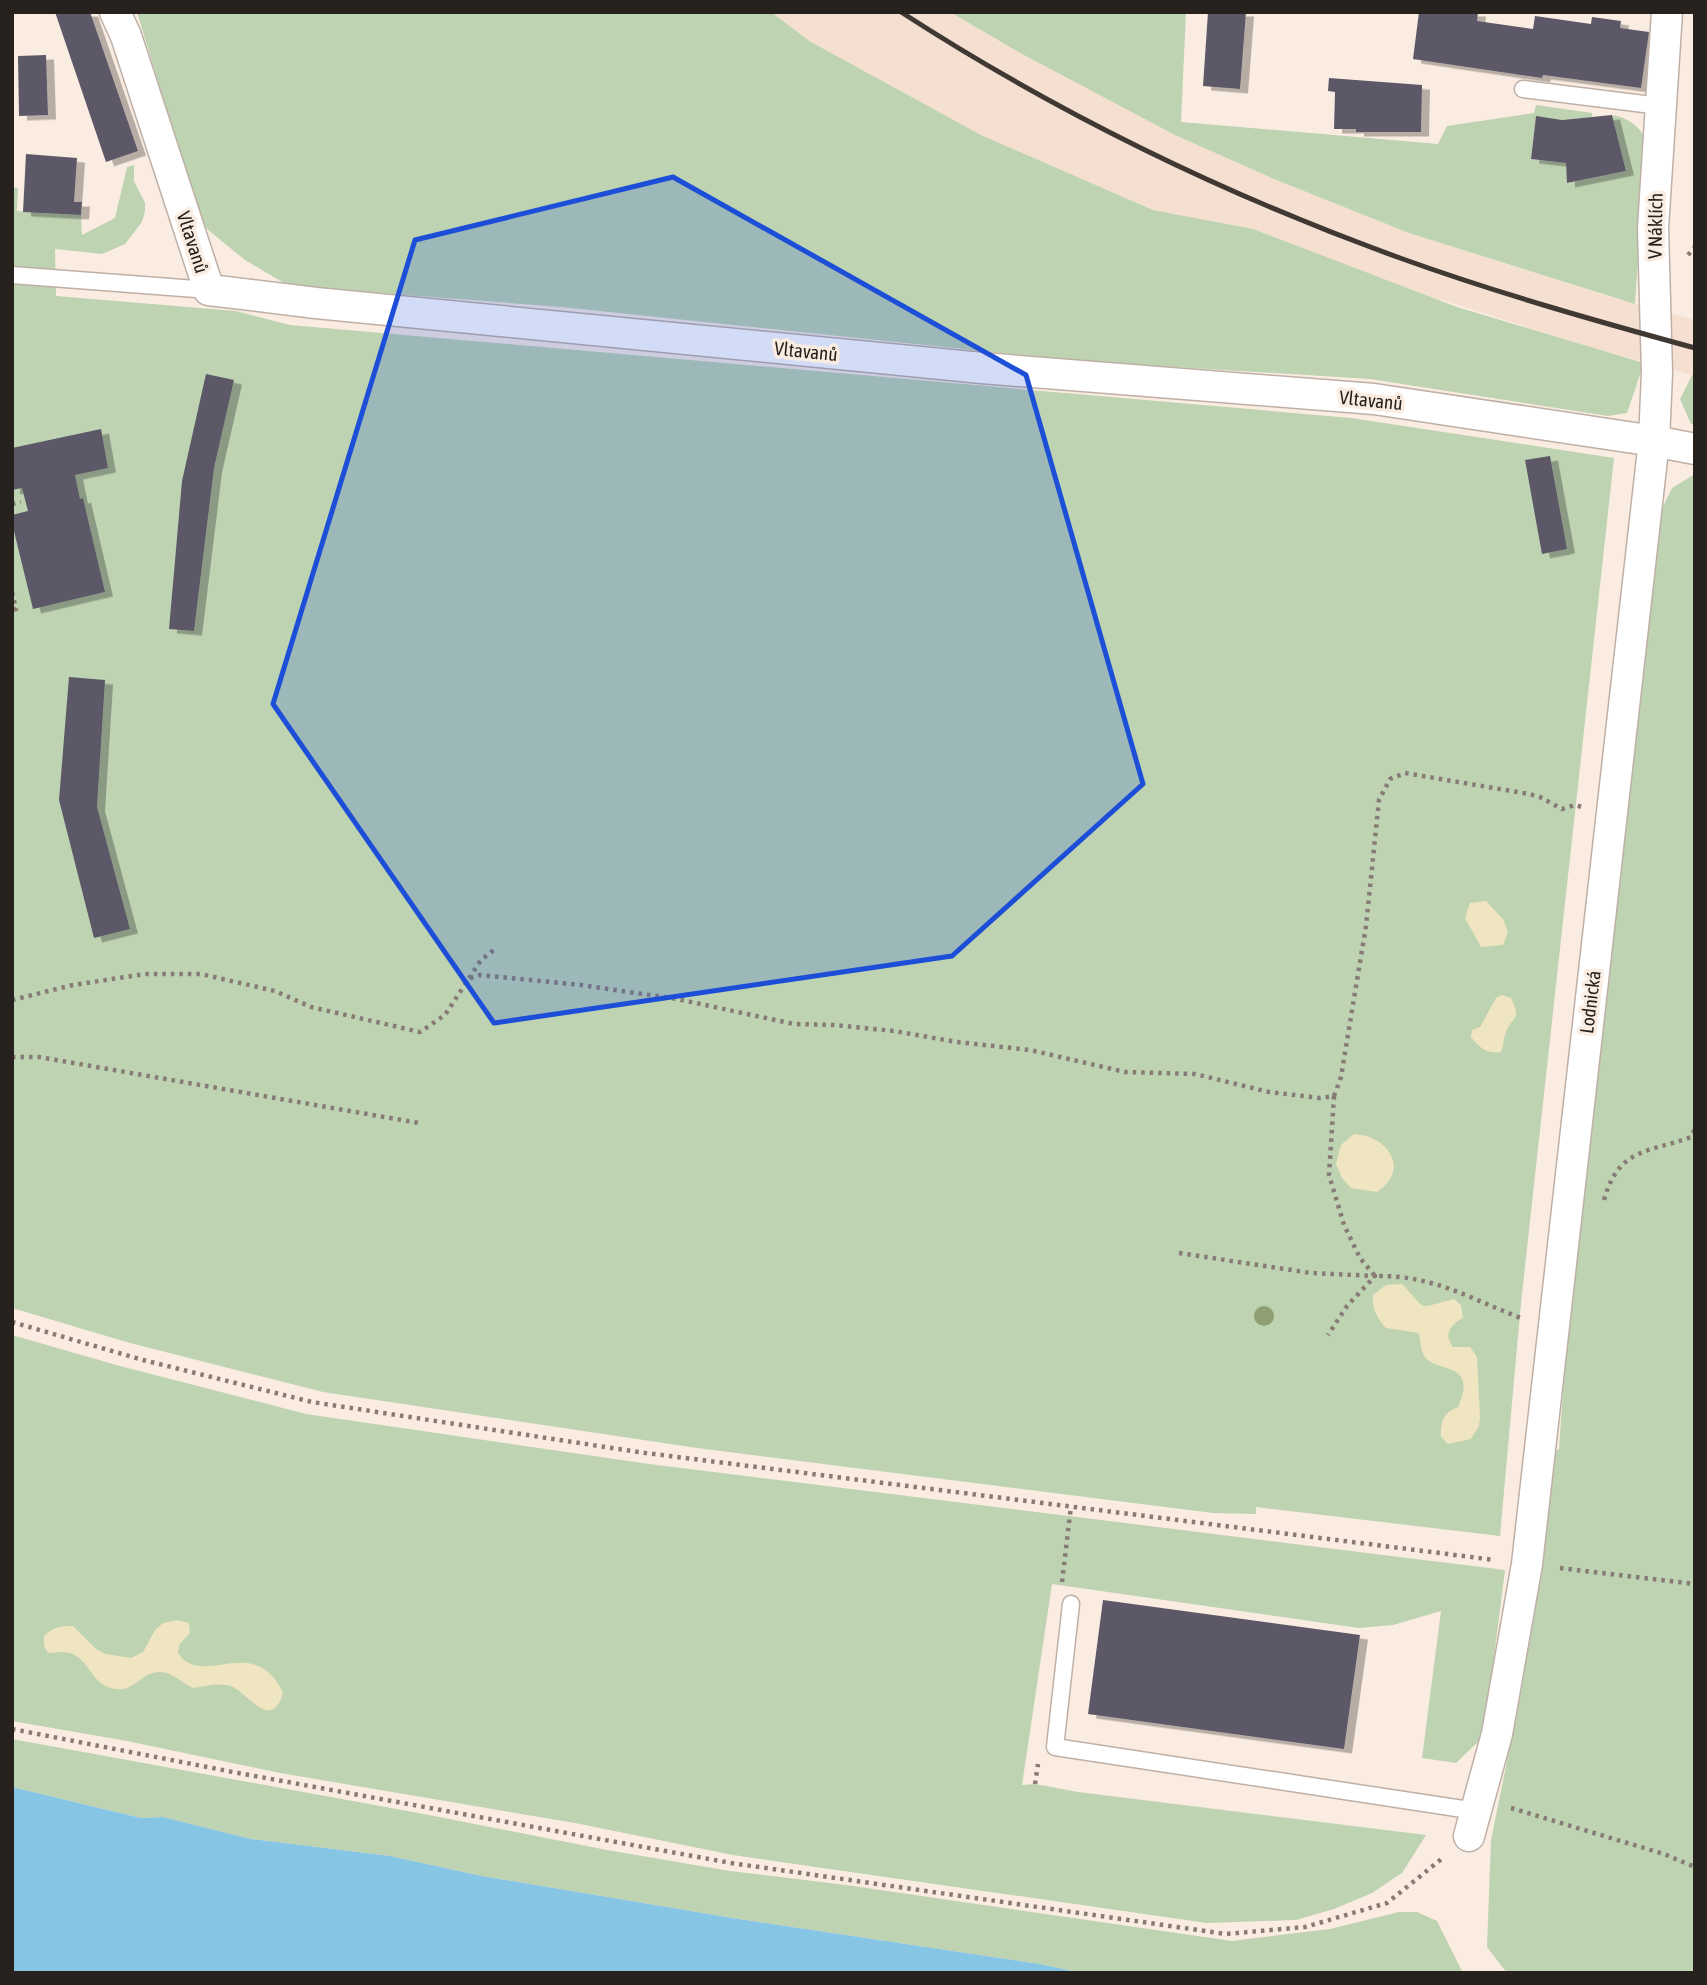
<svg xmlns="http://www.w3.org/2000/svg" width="1707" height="1985" font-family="'Asap Condensed',sans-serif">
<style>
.built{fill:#f5dfd0}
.green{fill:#bdd3b2}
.sand{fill:#efe5c0}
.water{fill:#86c5e4}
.building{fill:#5c5967;filter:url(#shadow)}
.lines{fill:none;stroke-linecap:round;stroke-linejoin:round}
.lane-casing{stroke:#beb0a6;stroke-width:19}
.street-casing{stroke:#beb0a6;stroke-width:33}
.path{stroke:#877c75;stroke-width:4.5;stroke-dasharray:3.5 5;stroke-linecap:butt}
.lane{stroke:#fff;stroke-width:16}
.street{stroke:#fff;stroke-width:30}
.rail{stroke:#3f3833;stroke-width:5}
.tree{fill:#8f9e73}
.marked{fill:#1d4ed8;fill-opacity:0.2;stroke:#1d4ed8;stroke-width:5;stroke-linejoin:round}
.labels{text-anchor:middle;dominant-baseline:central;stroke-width:7;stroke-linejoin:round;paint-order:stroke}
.street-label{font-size:19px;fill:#27211d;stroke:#fbece1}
</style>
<defs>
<filter id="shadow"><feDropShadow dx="8" dy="4.5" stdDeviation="0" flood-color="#0004"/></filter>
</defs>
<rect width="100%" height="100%" fill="#fbece1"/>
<!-- built -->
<path class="built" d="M 771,12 L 950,12 L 1022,54 L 1175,135 L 1274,179 L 1409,233 L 1610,297 L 1695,320 L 1695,376 L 1594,348 L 1391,284 L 1253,229 L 1153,210 L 981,135 L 811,42 Z"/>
<!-- green -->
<path class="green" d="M 137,12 L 771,12 L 811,42 L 981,135 L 1153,210 L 1253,229 L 1457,307 L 1644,363 L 1627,413 L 1608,416 L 1370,379 L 1077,361 L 561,307 L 289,286 L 245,260 L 207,229 L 186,194 L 169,118 Z
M 950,12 L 1186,12 L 1181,122 L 1438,144 L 1447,126 L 1534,113 L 1536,105 L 1592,113 L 1592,117 L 1562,120 L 1536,117 L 1531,159 L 1566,163 L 1568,183 L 1626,171 L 1612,115 C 1627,117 1639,126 1646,139 L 1635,304 L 1409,233 L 1274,179 L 1175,135 L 1022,54 Z
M 134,165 L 134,181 L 145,203 L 145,211 L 142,222 L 125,244 L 102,254 L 55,249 L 56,296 L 236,311 L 290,325 L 1351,418 L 1614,458 L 1521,1303 L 1500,1536 L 1256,1507 L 1256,1514 L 1213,1513 L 697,1448 L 323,1392 L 130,1343 L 12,1308 L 12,187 L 18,188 L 17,211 L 81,215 L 82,235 L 115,218 L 127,167 Z
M 1692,375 L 1695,376 L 1695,424 L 1691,424 L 1680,399 Z
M 1695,474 L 1695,1973 L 1507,1973 L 1487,1947 L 1491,1840 L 1522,1687 L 1552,1449 L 1559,1450 L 1566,1347 L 1659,515 L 1672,488 Z
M 12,1335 L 120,1366 L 306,1414 L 649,1464 L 1505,1570 L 1484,1736 L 1456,1763 L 1422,1758 L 1441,1611 L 1393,1625 L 1359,1628 L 1052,1584 L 1022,1785 L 1035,1784 L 1078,1792 L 1426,1835 L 1402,1873 L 1372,1893 L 1334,1909 L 1296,1920 L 1207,1923 L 733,1855 L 575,1823 L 280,1773 L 127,1741 L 12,1721 Z
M 12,1739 L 424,1814 L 607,1850 L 730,1871 L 846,1885 L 1232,1941 L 1330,1929 L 1399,1912 L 1417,1912 L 1437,1921 L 1463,1973 L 1082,1973 L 1040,1964 L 732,1918 L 482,1876 L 390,1856 L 251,1839 L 163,1817 L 141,1818 L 12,1787 Z"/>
<!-- sand -->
<path class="sand" d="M 1486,901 L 1503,919 L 1508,932 L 1503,945 L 1481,947 L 1465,918 L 1470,903 Z
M 1502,995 L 1511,998 C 1523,1023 1510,1015 1505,1035 C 1503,1041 1504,1046 1501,1052 C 1486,1054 1480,1048 1471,1037 L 1472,1030 L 1480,1027 L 1496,998 Z
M 1354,1134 C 1388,1136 1411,1169 1377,1192 L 1351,1188 L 1342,1178 L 1336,1164 L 1341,1145 Z
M 1402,1284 C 1430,1313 1415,1308 1454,1299 L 1461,1305 L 1463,1318 C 1451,1324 1443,1334 1453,1347 L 1470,1347 L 1477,1357 L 1480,1417 L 1479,1426 L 1471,1439 L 1448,1444 L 1441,1437 C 1440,1422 1444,1412 1458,1407 C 1479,1360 1436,1374 1424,1356 C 1421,1350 1420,1340 1419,1333 L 1386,1328 C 1377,1318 1372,1309 1373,1295 L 1386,1285 Z
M 177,1620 L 189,1623 L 190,1633 L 179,1645 L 178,1653 C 202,1690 255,1631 283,1693 C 272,1732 248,1694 233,1687 C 220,1682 206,1686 194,1688 C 182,1684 173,1672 160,1672 C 139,1672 135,1695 110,1688 C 92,1683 88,1658 70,1653 C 63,1651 55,1653 48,1653 L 44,1646 L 44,1636 C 53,1627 61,1626 73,1626 L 96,1649 L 106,1654 L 131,1658 L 143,1652 L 155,1630 L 163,1623 Z"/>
<!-- water -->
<path class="water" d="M 12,1787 L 141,1818 L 163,1817 L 251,1839 L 390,1856 L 482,1876 L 732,1918 L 1040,1964 L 1082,1973 L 12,1973 Z"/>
<!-- building -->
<path class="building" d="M 55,12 L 90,12 L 138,151 L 106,162 Z
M 1208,12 L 1246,12 L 1240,89 L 1203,86 Z
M 1419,12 L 1478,12 L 1477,21 L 1533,29 L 1535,16 L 1591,24 L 1592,17 L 1621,21 L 1620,28 L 1649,32 L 1641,88 L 1543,75 L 1542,78 L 1413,59 Z
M 46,55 L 48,115 L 19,116 L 18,56 Z
M 1329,78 L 1422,85 L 1421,132 L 1356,132 L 1356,129 L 1334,129 L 1335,92 L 1328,91 Z
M 1612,115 L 1626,171 L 1567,183 L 1566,163 L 1531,159 L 1536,116 L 1562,120 Z
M 26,154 L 77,158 L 74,202 L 82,202 L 81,215 L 23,212 Z
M 206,374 L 234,380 L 214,468 L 194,631 L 169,629 L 182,481 Z
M 101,429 L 108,468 L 75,475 L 80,499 L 83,498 L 105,592 L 33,609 L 12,523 L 12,515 L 28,511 L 22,488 L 12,490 L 12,448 Z
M 1550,456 L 1567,549 L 1542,554 L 1525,460 Z
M 69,677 L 105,680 L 97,807 L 130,929 L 94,938 L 59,800 Z
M 1103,1600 L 1360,1635 L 1344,1749 L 1088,1714 Z"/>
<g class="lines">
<defs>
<path id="lane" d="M 1523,89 L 1660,106
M 12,275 L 209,290
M 1071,1604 L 1055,1747 L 1476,1811"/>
<path id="street" d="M 115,12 L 126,36 L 209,290 L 316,303 L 982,368 L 1374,399 L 1654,441 L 1695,449
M 1469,1836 L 1497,1734 L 1527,1564 L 1654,441 L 1657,373 L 1653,228 L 1667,12"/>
</defs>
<!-- lane casing -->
<use href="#lane" class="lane-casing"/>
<!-- street casing -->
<use href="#street" class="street-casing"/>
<!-- path -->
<path class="path" d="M 1688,255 L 1695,247
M 12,504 L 21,502
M 12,592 L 16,609 L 12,610
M 470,978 L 480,975 L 581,985 L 677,999 L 794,1024 L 834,1025 L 894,1031 L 957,1042 L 1030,1050 L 1125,1072 L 1195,1074 L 1269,1092 L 1320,1098 L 1334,1096 L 1341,1077 L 1366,926 L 1379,800 L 1390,779 L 1405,773 L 1529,794 L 1540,797 L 1562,809 L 1575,805 L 1582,807
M 12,1000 L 73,985 L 145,974 L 201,974 L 275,991 L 311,1007 L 420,1032 L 445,1015 L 481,960 L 495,949
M 12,1057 L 39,1057 L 419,1123
M 1334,1096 L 1329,1175 L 1344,1225 L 1360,1258 L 1375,1276 C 1434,1275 1468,1298 1521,1318
M 1604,1200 C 1619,1147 1648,1153 1691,1137 L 1695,1129
M 1179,1253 L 1311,1273 L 1375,1276 L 1347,1306 L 1328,1335
M 12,1322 L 143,1360 L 312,1402 L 638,1452 L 1495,1560
M 1560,1568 L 1695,1584
M 1062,1582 L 1071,1506
M 12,1729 L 233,1772 L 731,1863 L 1226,1934 L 1305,1927 L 1387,1903 L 1444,1857
M 1035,1784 L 1038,1764
M 1511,1808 L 1664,1854 L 1695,1867"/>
<!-- lane -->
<use href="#lane" class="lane"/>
<!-- street -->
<use href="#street" class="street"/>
<!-- rail -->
<path class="rail" d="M 901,12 C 1057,113 1226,195 1400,258 C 1497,293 1596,321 1695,348"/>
</g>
<!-- trees -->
<circle class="tree" cx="1264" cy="1316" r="10"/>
<!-- marked area -->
<path class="marked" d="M 673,177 L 1026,375 L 1143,784 L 952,956 L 494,1023 L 273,704 L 415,240 Z"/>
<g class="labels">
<!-- street labels -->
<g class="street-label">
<text transform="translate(1655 226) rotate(-89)">V Náklích</text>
<text transform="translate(193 242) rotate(72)">Vltavanů</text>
<text transform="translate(806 351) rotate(6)">Vltavanů</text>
<text transform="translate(1371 400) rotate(6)">Vltavanů</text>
<text transform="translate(1590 1002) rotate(-83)">Lodnická</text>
</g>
</g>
<!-- border -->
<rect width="1707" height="1985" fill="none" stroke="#27211d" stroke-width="28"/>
</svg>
